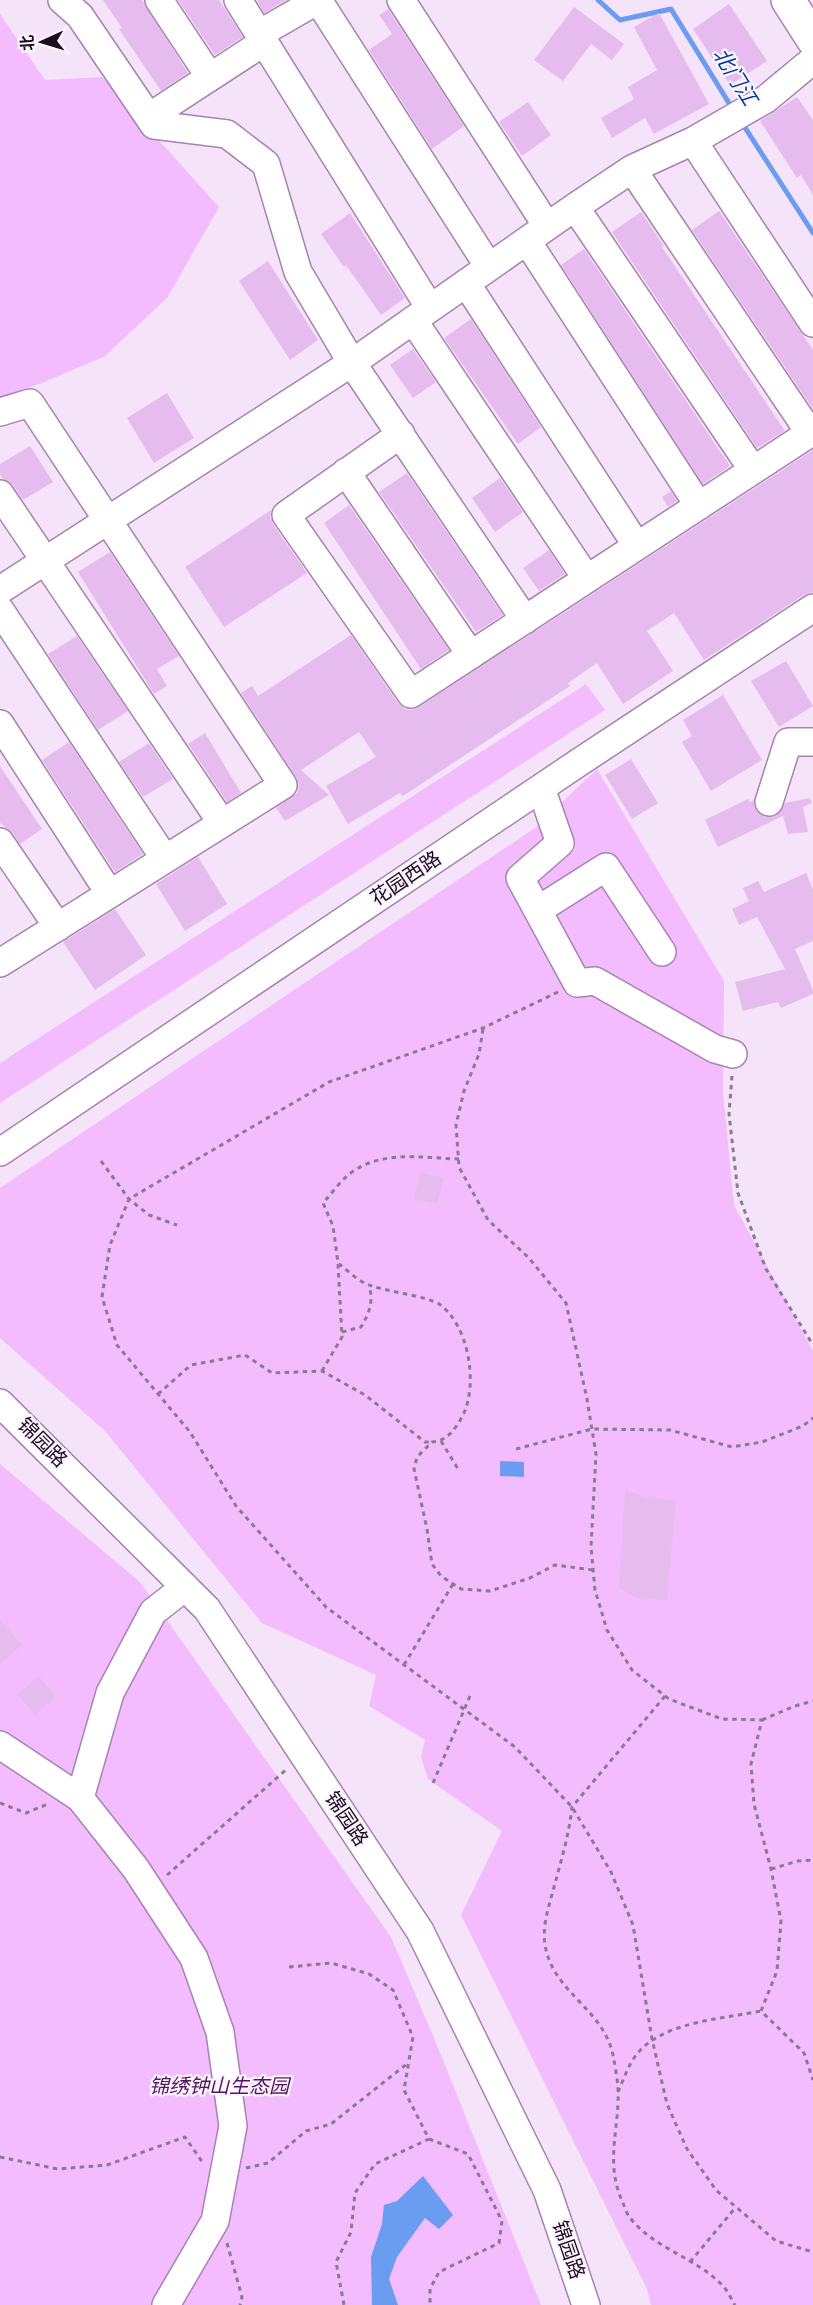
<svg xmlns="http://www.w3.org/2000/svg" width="813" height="2305" font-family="Spectral,'Noto Sans SC',serif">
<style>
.green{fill:#f3bcff}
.water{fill:#6a9cf0}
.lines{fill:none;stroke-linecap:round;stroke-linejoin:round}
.stream{stroke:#6a9cf0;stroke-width:5}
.building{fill:#e6bcef}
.minor-casing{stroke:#a981b2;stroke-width:30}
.highway-casing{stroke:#a981b2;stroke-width:36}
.path{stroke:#8a7a8e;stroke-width:3;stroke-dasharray:4.5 4.5;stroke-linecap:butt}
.minor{stroke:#fff;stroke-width:27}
.highway{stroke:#fff;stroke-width:33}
.labels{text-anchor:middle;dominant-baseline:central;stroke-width:4.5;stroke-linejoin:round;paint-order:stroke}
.street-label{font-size:20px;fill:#1b0c1e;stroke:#fdf4ff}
.park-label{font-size:20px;font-style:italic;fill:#531660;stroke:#fdf4ff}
.water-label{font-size:21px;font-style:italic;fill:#003c9b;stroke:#fdf4ff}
</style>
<rect width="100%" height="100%" fill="#f5e3f9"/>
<!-- green -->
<path class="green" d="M 0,14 L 45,80 L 102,77 L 219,207 L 167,298 L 105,356 L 42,383 L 0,397 Z
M 586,684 L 605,710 L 0,1103 L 0,1063 Z
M 597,769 L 724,981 L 723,1092 L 734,1205 L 813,1351 L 813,2305 L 651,2305 L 647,2289 L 461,1915 L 502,1831 L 428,1779 L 421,1757 L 425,1740 L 369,1706 L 376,1675 L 262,1623 L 105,1431 L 0,1338 L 0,1188 L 535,828 Z
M 0,1464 L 140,1582 L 391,1937 L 439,2050 L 541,2305 L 0,2305 Z"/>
<!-- water -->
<path class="water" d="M 500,1461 L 524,1462 L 524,1477 L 500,1476 Z
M 423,2176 L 453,2215 L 439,2229 L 425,2218 L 397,2257 L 389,2279 L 398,2305 L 372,2305 L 371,2257 L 382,2224 L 384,2205 L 397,2201 Z"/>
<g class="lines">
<!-- stream -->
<path class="stream" d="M 598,0 L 620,20 L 671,9 L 732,108
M 742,123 L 813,233"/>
</g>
<!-- building -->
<path class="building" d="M 103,0 L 142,0 L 188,73 L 161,91 L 119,29 L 122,28 Z
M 178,0 L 219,0 L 243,37 L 215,55 Z
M 257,0 L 286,0 L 264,13 Z
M 729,4 L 767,61 L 730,85 L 693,29 Z
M 574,7 L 624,44 L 612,60 L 591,44 L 563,81 L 534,60 Z
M 388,9 L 464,126 L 432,149 L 369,50 L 392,34 L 379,15 Z
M 659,13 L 709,104 L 654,134 L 645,118 L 612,138 L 601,118 L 634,99 L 628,87 L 657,70 L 634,27 Z
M 797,97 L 813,120 L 813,195 L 801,175 L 797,178 L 760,121 Z
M 528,102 L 551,135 L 522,156 L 499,122 Z
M 719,211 L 813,350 L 813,409 L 692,230 Z
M 641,212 L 664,246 L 662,247 L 785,431 L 757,448 L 612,232 Z
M 350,213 L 405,298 L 381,315 L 346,265 L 344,267 L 321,234 Z
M 584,249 L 730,466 L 703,484 L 561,265 Z
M 268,261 L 318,340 L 290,360 L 239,281 Z
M 471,319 L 541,427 L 518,444 L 444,338 Z
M 413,349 L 436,382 L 413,398 L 390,365 Z
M 167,393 L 194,438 L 154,463 L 127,418 Z
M 30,446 L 53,482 L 23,500 L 13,485 L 3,479 L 0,474 L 0,464 Z
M 813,450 L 813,592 L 804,595 L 704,660 L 674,613 L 647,631 L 673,671 L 623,704 L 597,663 L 568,683 L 570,686 L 403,796 L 400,793 L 348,824 L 326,786 L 376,757 L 359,732 L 301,770 L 329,795 L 285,821 L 276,808 L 297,793 L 299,785 L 296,777 L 241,693 L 252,686 L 258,696 L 351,635 L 398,703 L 404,708 L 411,710 L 419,707 Z
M 407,473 L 503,615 L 476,632 L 379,492 Z
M 500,478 L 523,512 L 495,532 L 472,498 Z
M 671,491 L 677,501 L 668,507 L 662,497 Z
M 349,505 L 449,650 L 421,669 L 324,523 Z
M 271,510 L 270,517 L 273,524 L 307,573 L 224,627 L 185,567 Z
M 549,550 L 565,574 L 539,591 L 523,568 Z
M 110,552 L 179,656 L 157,669 L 167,686 L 154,694 L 78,572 Z
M 77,636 L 128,711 L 98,730 L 48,654 Z
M 786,661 L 813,706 L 779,727 L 751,681 Z
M 723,695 L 762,760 L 711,791 L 682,742 L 692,736 L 683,720 Z
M 205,733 L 241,793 L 227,802 L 188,744 Z
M 69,742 L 143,854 L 115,872 L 42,760 Z
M 149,743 L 173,779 L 143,797 L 119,762 Z
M 631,759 L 658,803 L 632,819 L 605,775 Z
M 0,766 L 42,829 L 20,844 L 13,833 L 0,823 Z
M 810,798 L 812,803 L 803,807 L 808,832 L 788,834 L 783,816 L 718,847 L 705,820 L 748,799 L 750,802 L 754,800 L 754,806 L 758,813 L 765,817 L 772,817 L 780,813 L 785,803 Z
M 198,857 L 227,904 L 185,931 L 156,884 Z
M 806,873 L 813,889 L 813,941 L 795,949 L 813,990 L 813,994 L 781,1008 L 778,1002 L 743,1011 L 735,982 L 785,969 L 757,917 L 739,925 L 732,909 L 749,901 L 743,888 L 758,881 L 764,892 Z
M 115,909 L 146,955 L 95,990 L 63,942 Z
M 420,1172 L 444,1178 L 437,1204 L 414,1199 Z
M 625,1490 L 646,1497 L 676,1500 L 667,1601 L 638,1598 L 619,1588 Z
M 0,1620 L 22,1645 L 0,1664 Z
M 39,1676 L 56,1697 L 35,1715 L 17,1694 Z"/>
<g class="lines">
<defs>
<path id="minor" d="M 62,0 L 80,16 L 154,125 L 227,134 L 266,164 L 298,272 L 352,363 L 525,620
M 159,0 L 210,77
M 238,0 L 430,308
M 318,0 L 489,267
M 401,0 L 547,226
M 259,34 L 318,0
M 149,117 L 264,42
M 693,141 L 813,323
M 632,169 L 810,433
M 575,207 L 753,470
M 527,241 L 699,506
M 466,283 L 637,546
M 413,320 L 587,579
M 0,412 L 30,403 L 283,785 L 0,963
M 401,434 L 286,515 L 411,694 L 813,431
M 346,472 L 471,655
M 0,494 L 222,823
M 0,590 L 359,358 L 575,207 L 632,169 L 693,141 L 766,99 L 813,60
M 0,610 L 165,859
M 0,724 L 110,894
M 541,788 L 560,843 L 520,878 L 577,983 L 595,981 L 715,1049 L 733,1054
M 769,802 L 788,742 L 813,742
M 0,842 L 58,927
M 538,910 L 606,867 L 662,952
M 0,1152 L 578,763 L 813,608
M 0,1403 L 207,1609 L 420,1931 L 547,2190 L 586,2305
M 0,1745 L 80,1798 L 110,1693 L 153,1612 L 185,1587
M 80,1798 L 136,1869 L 194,1958 L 220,2032 L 233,2126 L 215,2221 L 166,2305"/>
<path id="highway" d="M 788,0 L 813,39"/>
</defs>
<!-- minor casing -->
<use href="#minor" class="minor-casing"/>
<!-- highway casing -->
<use href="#highway" class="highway-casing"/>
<!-- path -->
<path class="path" d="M 558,992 L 483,1028 L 329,1082 L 129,1199 L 110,1245 L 102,1297 L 117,1345 L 190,1432 L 236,1506 L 326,1607 L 515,1747 L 572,1807 L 611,1872 L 633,1925 L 652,2039 L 667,2104 L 687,2149 L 716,2190 L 776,2241 L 813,2252
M 483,1029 L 479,1054 L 464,1091 L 456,1125 L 459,1167 L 488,1220 L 528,1257 L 566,1303 L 587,1399 L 596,1454 L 591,1547 L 595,1590 L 607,1630 L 632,1670 L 669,1699 L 722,1719 L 762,1720 L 751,1764 L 754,1804 L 771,1869 L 781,1921 L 777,1971 L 761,2011 L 804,2053 L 813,2080
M 732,1076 L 729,1114 L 738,1193 L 766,1269 L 813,1345
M 459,1159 C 423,1158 383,1150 352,1172 C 341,1180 332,1193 323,1203 L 333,1226 L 338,1263 C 348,1271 360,1283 372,1286 C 386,1291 429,1297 439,1304 C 468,1324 478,1381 464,1413 C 457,1427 448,1441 432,1442 L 417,1457 L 414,1469 L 427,1529 L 432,1564 L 441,1576 L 461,1589 L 490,1591 L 530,1578 L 555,1565 L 593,1570
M 101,1161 L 129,1199 L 149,1215 L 177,1225
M 342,1332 L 361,1327 C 369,1314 374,1301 369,1286
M 322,1371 L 342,1337 L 338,1264
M 158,1394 L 191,1365 L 245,1355 L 272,1373 L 322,1371 L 365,1395 L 425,1442 L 431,1442
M 441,1441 L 458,1469
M 516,1449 L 592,1429 L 670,1430 L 732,1447 L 762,1442 L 803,1426 L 813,1418
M 404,1665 L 453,1584
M 665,1696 L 572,1807 C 569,1835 561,1861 554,1887 C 549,1906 542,1925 545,1945 C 553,1993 603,2008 613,2055 C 615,2065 617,2077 618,2087 C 620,2129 604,2162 623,2203 C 625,2208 627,2215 631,2219 C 655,2249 697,2258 723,2286 C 728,2291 731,2299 735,2305
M 762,1720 L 795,1706 L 813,1701
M 433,1783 L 470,1696
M 0,1803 L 26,1813 L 48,1804
M 771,1869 L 798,1861 L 813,1860
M 167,1875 L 288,1768
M 289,1967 L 331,1963 L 369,1974 L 393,1990 L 413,2037 L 404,2090 L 429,2139 L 375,2164 L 355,2193 L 351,2232 L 336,2262 L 344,2305
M 618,2092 C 623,2081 627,2068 634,2058 C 658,2022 721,2019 761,2011
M 429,2139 L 468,2154 L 502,2221 L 499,2243 L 439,2272 L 430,2289 L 430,2305
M 0,2157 L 58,2169 L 107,2165 L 185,2137 L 203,2163
M 246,2168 L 268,2163 L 306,2131 L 331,2124 L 408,2063
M 227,2243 L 242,2297 L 240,2305
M 690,2262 L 736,2207"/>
<!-- minor -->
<use href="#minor" class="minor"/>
<!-- highway -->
<use href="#highway" class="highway"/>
</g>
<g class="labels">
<!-- street labels -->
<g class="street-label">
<text transform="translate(406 879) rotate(-34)">花园西路</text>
<text transform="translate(42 1443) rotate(45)">锦园路</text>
<text transform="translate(346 1819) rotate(56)">锦园路</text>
<text transform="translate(568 2250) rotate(71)">锦园路</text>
</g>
<!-- park labels -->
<g class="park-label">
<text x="219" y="2087">锦绣钟山生态园</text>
</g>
<!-- water labels -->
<g class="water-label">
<text transform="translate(734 77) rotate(58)">北门江</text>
</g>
</g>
<!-- north arrow -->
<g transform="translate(42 42) rotate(266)" stroke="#fdf4ff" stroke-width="4.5" paint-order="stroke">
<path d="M0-4.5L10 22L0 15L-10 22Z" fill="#1b0c1e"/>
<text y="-9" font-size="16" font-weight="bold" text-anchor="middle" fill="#1b0c1e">北</text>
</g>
</svg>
